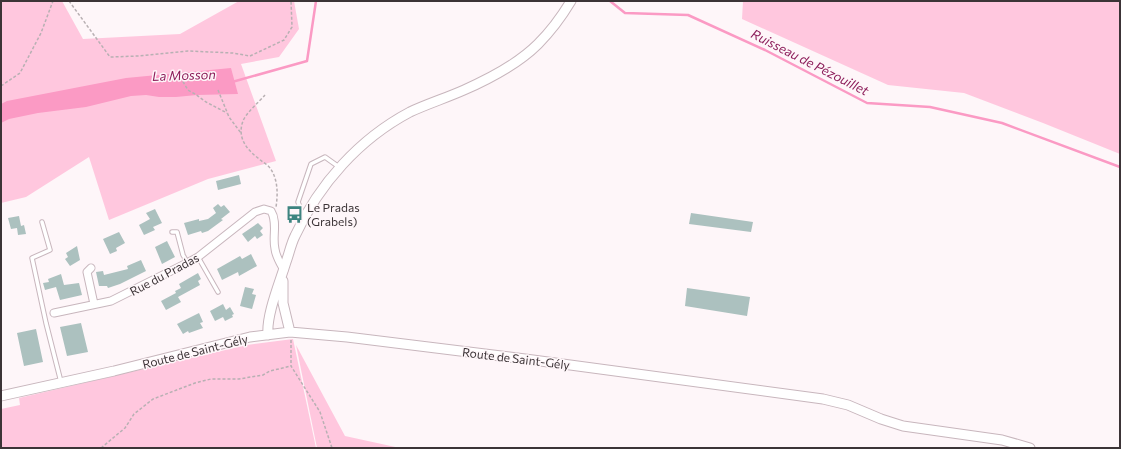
<svg xmlns="http://www.w3.org/2000/svg" width="1121" height="449" font-family="Commissioner,sans-serif">
<style>
.green{fill:#ffc7de}
.water{fill:#fb9ac4}
.lines{fill:none;stroke-linecap:round;stroke-linejoin:round}
.stream{stroke:#fb9ac4;stroke-width:2.5}
.building{fill:#acc1bf}
.lane-casing{stroke:#c8b6bd;stroke-width:5.5}
.street-casing{stroke:#c8b6bd;stroke-width:9}
.secondary-casing{stroke:#c8b6bd;stroke-width:11}
.path{stroke:#b8b0b3;stroke-width:1.5;stroke-dasharray:3 2;stroke-linecap:butt}
.lane{stroke:#fff;stroke-width:3.5}
.street{stroke:#fff;stroke-width:7}
.secondary{stroke:#fff;stroke-width:9}
.labels{text-anchor:middle;dominant-baseline:central;stroke-width:3;stroke-linejoin:round;paint-order:stroke}
.poi-label{font-size:12px;fill:#3c3437;stroke:#fef6f9;text-anchor:start}
.street-label{font-size:12px;fill:#3c3437;stroke:#fef6f9}
.water-label{font-size:13px;font-style:italic;fill:#8c1d5a;stroke:#fef6f9}
</style>
<rect width="100%" height="100%" fill="#fef6f9"/>
<!-- green -->
<path class="green" d="M 1,1 L 62,1 L 83,39 L 180,34 L 239,1 L 294,1 L 299,29 L 279,57 L 241,64 L 276,161 L 208,179 L 109,220 L 89,157 L 26,197 L 1,203 Z
M 743,1 L 1120,1 L 1120,154 L 1043,123 L 964,93 L 888,85 L 742,19 Z
M 293,339 L 316,448 L 1,448 L 1,409 L 20,405 L 19,398 L 247,345 Z
M 296,345 L 345,436 L 400,448 L 317,448 Z"/>
<!-- water -->
<path class="water" d="M 231,68 L 238,94 L 197,95 L 176,97 L 159,97 L 146,95 L 131,96 L 86,107 L 38,113 L 9,119 L 1,123 L 1,104 L 7,101 L 126,78 Z"/>
<g class="lines">
<!-- stream -->
<path class="stream" d="M 610,1 L 625,13 L 688,15 L 765,50 L 867,103 L 930,107 L 1002,123 L 1120,167
M 232,82 L 307,61 L 316,1"/>
</g>
<!-- building -->
<path class="building" d="M 239,175 L 241,184 L 218,190 L 216,181 Z
M 218,204 L 221,207 L 224,205 L 230,212 L 221,219 L 223,220 L 208,231 L 202,233 L 201,231 L 188,235 L 184,223 L 199,219 L 199,221 L 208,219 L 216,213 L 213,208 Z
M 155,209 L 162,223 L 153,227 L 155,230 L 144,235 L 139,225 L 150,219 L 146,213 Z
M 691,213 L 753,222 L 751,232 L 689,224 Z
M 19,216 L 21,226 L 24,225 L 26,234 L 18,235 L 17,228 L 11,229 L 8,218 Z
M 258,223 L 263,228 L 260,231 L 263,235 L 257,239 L 255,236 L 248,242 L 242,234 Z
M 119,232 L 125,243 L 116,248 L 117,251 L 110,254 L 103,239 Z
M 167,241 L 175,257 L 162,264 L 155,247 Z
M 77,246 L 80,260 L 70,266 L 65,259 L 68,257 L 66,253 Z
M 251,254 L 257,266 L 239,276 L 238,272 L 222,280 L 217,269 L 240,256 L 242,259 Z
M 141,260 L 146,271 L 120,284 L 108,288 L 107,286 L 99,286 L 96,272 L 103,271 L 104,275 L 128,269 L 127,266 Z
M 198,273 L 201,279 L 198,281 L 200,285 L 178,297 L 181,302 L 166,310 L 161,301 L 176,293 L 175,291 L 181,288 L 179,284 Z
M 61,274 L 64,285 L 79,283 L 82,295 L 60,300 L 56,287 L 45,290 L 43,283 L 49,282 L 48,279 Z
M 245,287 L 254,289 L 252,294 L 256,295 L 252,309 L 240,306 Z
M 687,288 L 750,297 L 747,316 L 685,306 Z
M 223,304 L 226,310 L 230,307 L 234,314 L 232,315 L 233,317 L 225,321 L 223,317 L 215,321 L 210,311 Z
M 199,313 L 203,322 L 200,323 L 203,328 L 189,333 L 188,331 L 183,334 L 177,324 Z
M 81,323 L 88,352 L 67,356 L 60,327 Z
M 36,329 L 43,362 L 24,366 L 17,333 Z"/>
<g class="lines">
<defs>
<path id="lane" d="M 304,217 L 298,202 L 311,164 L 325,157 L 339,167
M 42,222 L 50,250 L 32,258 L 46,323 L 61,382
M 172,232 L 177,232 L 183,255 L 187,262
M 198,257 L 218,292"/>
<path id="street" d="M 91,268 L 87,272 L 94,304
M 54,313 L 111,301 L 187,263 L 198,257 L 255,212 L 264,209 L 271,211 C 278,222 272,237 275,249 C 276,257 280,263 284,270"/>
<path id="secondary" d="M 283,281 L 283,303 L 290,332
M 268,335 C 266,315 280,282 286,262 C 289,254 291,244 295,236 C 319,184 359,139 410,112 C 427,104 446,98 464,90 C 489,79 518,64 538,44 C 550,32 562,16 571,1
M 1,396 L 114,371 L 250,337 L 290,332 L 347,337 L 533,360 L 823,399 L 848,405 L 881,419 L 903,426 L 1002,440 L 1030,448"/>
</defs>
<!-- lane casing -->
<use href="#lane" class="lane-casing"/>
<!-- street casing -->
<use href="#street" class="street-casing"/>
<!-- secondary casing -->
<use href="#secondary" class="secondary-casing"/>
<!-- path -->
<path class="path" d="M 69,1 L 110,57 L 139,56 L 188,51 L 233,53 L 250,56 L 284,40 L 292,27 L 291,1
M 184,72 L 182,80 L 188,90 L 195,94 L 206,102 L 227,113
M 1,86 L 20,73 L 41,33 L 53,1
M 218,90 L 229,117 L 241,133
M 265,95 C 259,102 246,113 243,121 C 237,137 246,149 258,158 C 262,162 267,164 270,168 C 278,179 278,194 276,207
M 291,340 L 291,366 L 320,412 L 332,448
M 101,448 L 125,428 L 134,414 L 153,399 L 195,383 L 211,379 L 239,379 L 263,375 L 270,371 L 291,366"/>
<!-- lane -->
<use href="#lane" class="lane"/>
<!-- street -->
<use href="#street" class="street"/>
<!-- secondary -->
<use href="#secondary" class="secondary"/>
</g>
<!-- icons -->
<defs>
<symbol id="bus-bare" viewBox="-9 -9 18 18"><path d="M-5-6H5V4H4V6H2V4H-2V6H-4V4H-5ZM-3.5-4V0h7V-4ZM-3.5 1.2v1.5H-2V1.2ZM2 1.2v1.5H3.5V1.2Z" fill="#3d8480" stroke="#fef6f9" stroke-width="2.5" paint-order="stroke"/></symbol>
</defs>
<g fill-rule="evenodd">
<use href="#bus-bare" x="282" y="202" width="25" height="25"/>
</g>
<g class="labels">
<!-- poi labels -->
<g class="poi-label">
<text x="307" y="207">Le Pradas<tspan x="307" dy="14">(Grabels)</tspan></text>
</g>
<!-- street labels -->
<g class="street-label">
<text transform="translate(164 274) rotate(-28)">Rue du Pradas</text>
<text transform="translate(195 351) rotate(-14)">Route de Saint-Gély</text>
<text transform="translate(516 358) rotate(7)">Route de Saint-Gély</text>
</g>
<!-- water labels -->
<g class="water-label">
<text transform="translate(810 62) rotate(27)">Ruisseau de Pézouillet</text>
<text transform="translate(184 75) rotate(-2)">La Mosson</text>
</g>
</g>
<!-- border -->
<rect width="1121" height="449" fill="none" stroke="#3c3437" stroke-width="4"/>
</svg>
